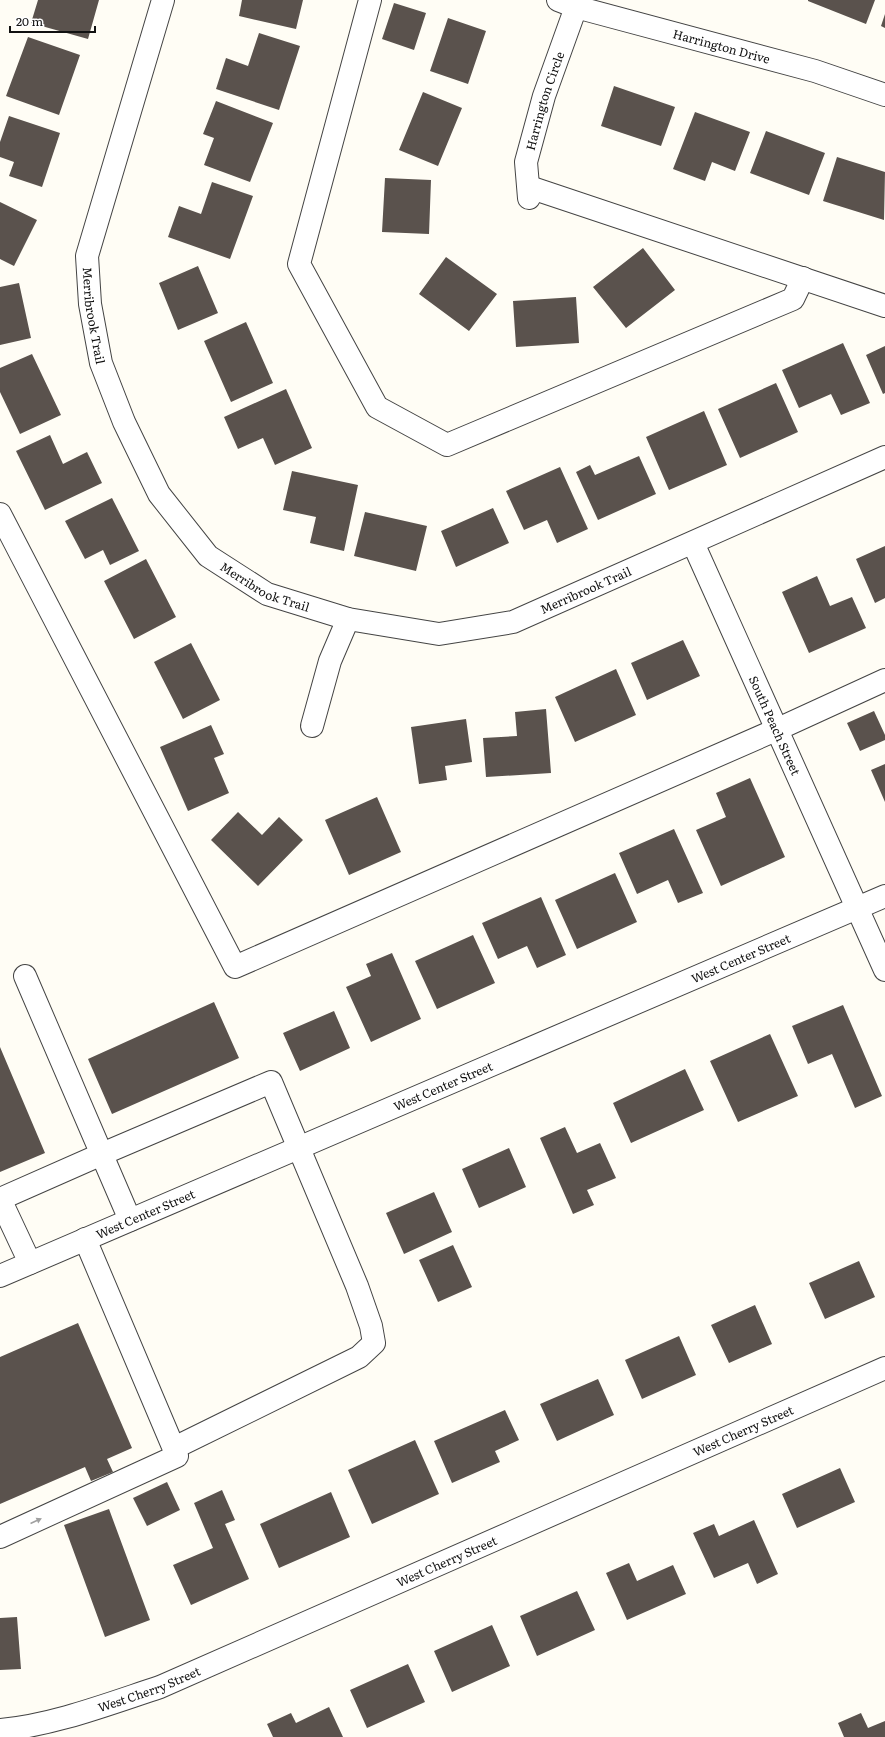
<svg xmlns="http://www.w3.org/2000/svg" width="885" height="1737" font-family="Literata,serif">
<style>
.building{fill:#5a524d}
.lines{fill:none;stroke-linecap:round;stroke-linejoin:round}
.minor-casing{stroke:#444;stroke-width:24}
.minor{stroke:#fff;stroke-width:22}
.oneway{fill:#a0a0a0}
.labels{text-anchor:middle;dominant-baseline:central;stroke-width:4;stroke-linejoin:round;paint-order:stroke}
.street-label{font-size:12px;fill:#111;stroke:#fff}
</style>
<rect width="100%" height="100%" fill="#fffdf5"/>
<!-- building -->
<path class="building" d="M 38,0 L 99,0 L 88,39 L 31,23 Z
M 242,0 L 303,0 L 296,29 L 239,16 Z
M 808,0 L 875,0 L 866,24 L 808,1 Z
M 394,3 L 426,13 L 414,50 L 382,39 Z
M 885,14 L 885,28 L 881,26 Z
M 448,18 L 486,31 L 468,84 L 430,71 Z
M 259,33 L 300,46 L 279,110 L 216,89 L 226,58 L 248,66 Z
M 28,37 L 80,55 L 59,115 L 6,96 Z
M 614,86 L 675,107 L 661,146 L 601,126 Z
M 423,92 L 462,108 L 438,166 L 399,150 Z
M 216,101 L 273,123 L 250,182 L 204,165 L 214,138 L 203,134 Z
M 695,112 L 750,132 L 735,171 L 712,162 L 705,181 L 673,169 Z
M 9,116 L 60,133 L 42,187 L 9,176 L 14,162 L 0,157 L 0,142 Z
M 766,131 L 825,153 L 809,195 L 750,173 Z
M 837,157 L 885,172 L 884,220 L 823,201 Z
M 385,178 L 431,180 L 429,234 L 382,232 Z
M 212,182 L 253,196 L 230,259 L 168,237 L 179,206 L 201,214 Z
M 0,202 L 37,220 L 14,266 L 0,259 Z
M 643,248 L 675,290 L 626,328 L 593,287 Z
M 446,257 L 497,294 L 469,331 L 419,294 Z
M 198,266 L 218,313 L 178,330 L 159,283 Z
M 19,283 L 31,338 L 0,345 L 0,287 Z
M 576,297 L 579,343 L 516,347 L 513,301 Z
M 246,322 L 273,383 L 231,402 L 204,341 Z
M 843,343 L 870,403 L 841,415 L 831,394 L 799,408 L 782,370 Z
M 885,346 L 885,393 L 883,394 L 866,355 Z
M 32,354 L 61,415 L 20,434 L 0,392 L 0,368 Z
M 776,383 L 798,432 L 740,458 L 718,409 Z
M 286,389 L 312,448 L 275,465 L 263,438 L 238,449 L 224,417 Z
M 704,411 L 727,465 L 669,490 L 646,437 Z
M 50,435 L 63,464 L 87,452 L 102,483 L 45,510 L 16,451 Z
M 639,456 L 656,494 L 598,520 L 576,472 L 590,465 L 595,475 Z
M 560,467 L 588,529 L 557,543 L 547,520 L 524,530 L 506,491 Z
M 292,471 L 358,485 L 344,551 L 310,543 L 316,517 L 283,510 Z
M 112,498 L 139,551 L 110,565 L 103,550 L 85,559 L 65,521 Z
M 493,508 L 509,543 L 456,567 L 441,531 Z
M 365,512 L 427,526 L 416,571 L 354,556 Z
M 885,546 L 885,598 L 875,603 L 856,559 Z
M 146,559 L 176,617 L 134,639 L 104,581 Z
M 817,576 L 830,606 L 852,597 L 866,628 L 809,653 L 782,592 Z
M 683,640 L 700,676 L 647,700 L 631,663 Z
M 191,643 L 220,700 L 183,719 L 154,662 Z
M 616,669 L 636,715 L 575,742 L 555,697 Z
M 546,709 L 551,773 L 486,777 L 483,738 L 517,736 L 515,712 Z
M 874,711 L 885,735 L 885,740 L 860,751 L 847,723 Z
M 466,719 L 472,762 L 445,766 L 447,780 L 419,784 L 411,727 Z
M 211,725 L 224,754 L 214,758 L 229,793 L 188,811 L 160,747 Z
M 885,764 L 885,802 L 871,770 Z
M 750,778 L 785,857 L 721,886 L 696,830 L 726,817 L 716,793 Z
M 377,797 L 401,852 L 349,875 L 325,820 Z
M 238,812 L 262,835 L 279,817 L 303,840 L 258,886 L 211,840 Z
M 674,829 L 703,893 L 678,903 L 668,880 L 637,894 L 619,853 Z
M 615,873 L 637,922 L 577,949 L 555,900 Z
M 541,897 L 566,955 L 537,968 L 527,946 L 498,959 L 482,923 Z
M 473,935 L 495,983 L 437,1009 L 415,961 Z
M 392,953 L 421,1019 L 371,1042 L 346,987 L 371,976 L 366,964 Z
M 214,1002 L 239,1058 L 112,1114 L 88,1059 Z
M 843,1005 L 882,1096 L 855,1108 L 832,1054 L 808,1064 L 792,1026 Z
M 334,1011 L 350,1048 L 300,1071 L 283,1033 Z
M 770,1034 L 798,1096 L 738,1122 L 710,1061 Z
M 0,1047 L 45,1153 L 0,1172 Z
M 685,1069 L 704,1110 L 631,1143 L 613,1103 Z
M 565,1127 L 577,1153 L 600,1143 L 616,1178 L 587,1190 L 594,1205 L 573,1214 L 540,1138 Z
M 509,1148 L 526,1187 L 479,1208 L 462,1169 Z
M 434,1192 L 452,1232 L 404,1254 L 386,1213 Z
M 453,1245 L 472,1287 L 438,1302 L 419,1260 Z
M 859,1261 L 875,1297 L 825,1319 L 809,1283 Z
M 755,1305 L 772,1344 L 729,1363 L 711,1325 Z
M 78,1323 L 132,1448 L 107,1459 L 113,1472 L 91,1481 L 85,1467 L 0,1504 L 0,1357 Z
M 679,1336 L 696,1375 L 642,1399 L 625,1360 Z
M 598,1379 L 614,1415 L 557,1441 L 540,1404 Z
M 505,1410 L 519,1440 L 495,1451 L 500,1462 L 452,1483 L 434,1441 Z
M 415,1440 L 439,1494 L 372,1524 L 348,1470 Z
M 840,1468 L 855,1502 L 797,1528 L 782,1494 Z
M 167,1482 L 180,1510 L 147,1526 L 133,1498 Z
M 222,1490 L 235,1520 L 225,1524 L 249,1579 L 191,1605 L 173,1565 L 213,1548 L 194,1503 Z
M 331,1492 L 350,1537 L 279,1568 L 260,1524 Z
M 109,1509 L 150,1620 L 105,1637 L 64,1525 Z
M 754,1520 L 778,1574 L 757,1584 L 748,1563 L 714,1578 L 693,1533 L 714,1524 L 719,1536 Z
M 629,1563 L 637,1581 L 673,1565 L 686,1594 L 627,1620 L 606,1573 Z
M 577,1591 L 595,1630 L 537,1656 L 520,1616 Z
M 17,1617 L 21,1669 L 0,1670 L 0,1618 Z
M 492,1625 L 510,1666 L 452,1692 L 434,1651 Z
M 408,1664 L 425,1702 L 367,1728 L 350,1690 Z
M 329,1707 L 343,1737 L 273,1737 L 267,1724 L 291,1713 L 296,1723 Z
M 861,1713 L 868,1728 L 885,1721 L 885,1737 L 844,1737 L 838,1723 Z"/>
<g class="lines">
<defs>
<g id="minor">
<path id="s1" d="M 163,0 L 87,256 L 90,304 L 101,363 L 124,422 L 159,494 L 208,556 L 267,594 L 348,619 L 439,634 L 513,622 L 885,457"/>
<path d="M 370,0 L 299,264 L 377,407 L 447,445 L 793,299 L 803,278"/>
<path id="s2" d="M 558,0 L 576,7 L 815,71 L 885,95"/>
<path d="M 529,187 L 885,306"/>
<path id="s3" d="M 529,198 L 526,162 L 544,96 L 576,7"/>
<path d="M 0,514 L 235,967 L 778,729 L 885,680"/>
<path id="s4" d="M 693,543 L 885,970"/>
<path d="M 312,726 L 330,661 L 348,619"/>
<path d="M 25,976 L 130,1220"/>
<path d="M 30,1263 L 0,1199 L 102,1154 L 271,1082 L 357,1286 L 371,1326 L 374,1343 L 359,1357 L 174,1448"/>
<path id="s5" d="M 0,1276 L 885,896"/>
<path d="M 0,1537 L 177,1456 L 85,1239"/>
<path id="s6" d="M 0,1730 C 54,1725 108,1704 160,1687 L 885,1368"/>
</g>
</defs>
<!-- minor casing -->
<use href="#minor" class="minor-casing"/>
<!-- minor -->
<use href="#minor" class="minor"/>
</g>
<!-- one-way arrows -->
<defs><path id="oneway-solid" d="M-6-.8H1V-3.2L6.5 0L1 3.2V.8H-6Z"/></defs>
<use class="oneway" href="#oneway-solid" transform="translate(36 1521) rotate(-24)"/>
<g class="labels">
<!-- street labels -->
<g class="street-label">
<text stroke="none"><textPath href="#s2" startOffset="170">Harrington Drive</textPath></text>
<text stroke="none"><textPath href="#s3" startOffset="100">Harrington Circle</textPath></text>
<text stroke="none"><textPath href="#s1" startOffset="327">Merribrook Trail</textPath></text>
<text stroke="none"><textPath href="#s1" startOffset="663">Merribrook Trail</textPath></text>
<text stroke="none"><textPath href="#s1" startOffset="999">Merribrook Trail</textPath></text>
<text stroke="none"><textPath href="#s4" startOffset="200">South Peach Street</textPath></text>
<text stroke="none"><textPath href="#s5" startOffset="806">West Center Street</textPath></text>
<text stroke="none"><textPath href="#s5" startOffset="482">West Center Street</textPath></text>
<text stroke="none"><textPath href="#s5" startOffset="158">West Center Street</textPath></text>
<text stroke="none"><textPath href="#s6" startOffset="803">West Cherry Street</textPath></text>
<text stroke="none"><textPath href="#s6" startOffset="479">West Cherry Street</textPath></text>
<text stroke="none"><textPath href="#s6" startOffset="155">West Cherry Street</textPath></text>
</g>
</g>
<!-- scale -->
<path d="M10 26v6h85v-6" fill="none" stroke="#111111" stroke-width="2"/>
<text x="16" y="26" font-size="12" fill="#111111" stroke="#ffffff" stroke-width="3" paint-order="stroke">20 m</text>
</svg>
